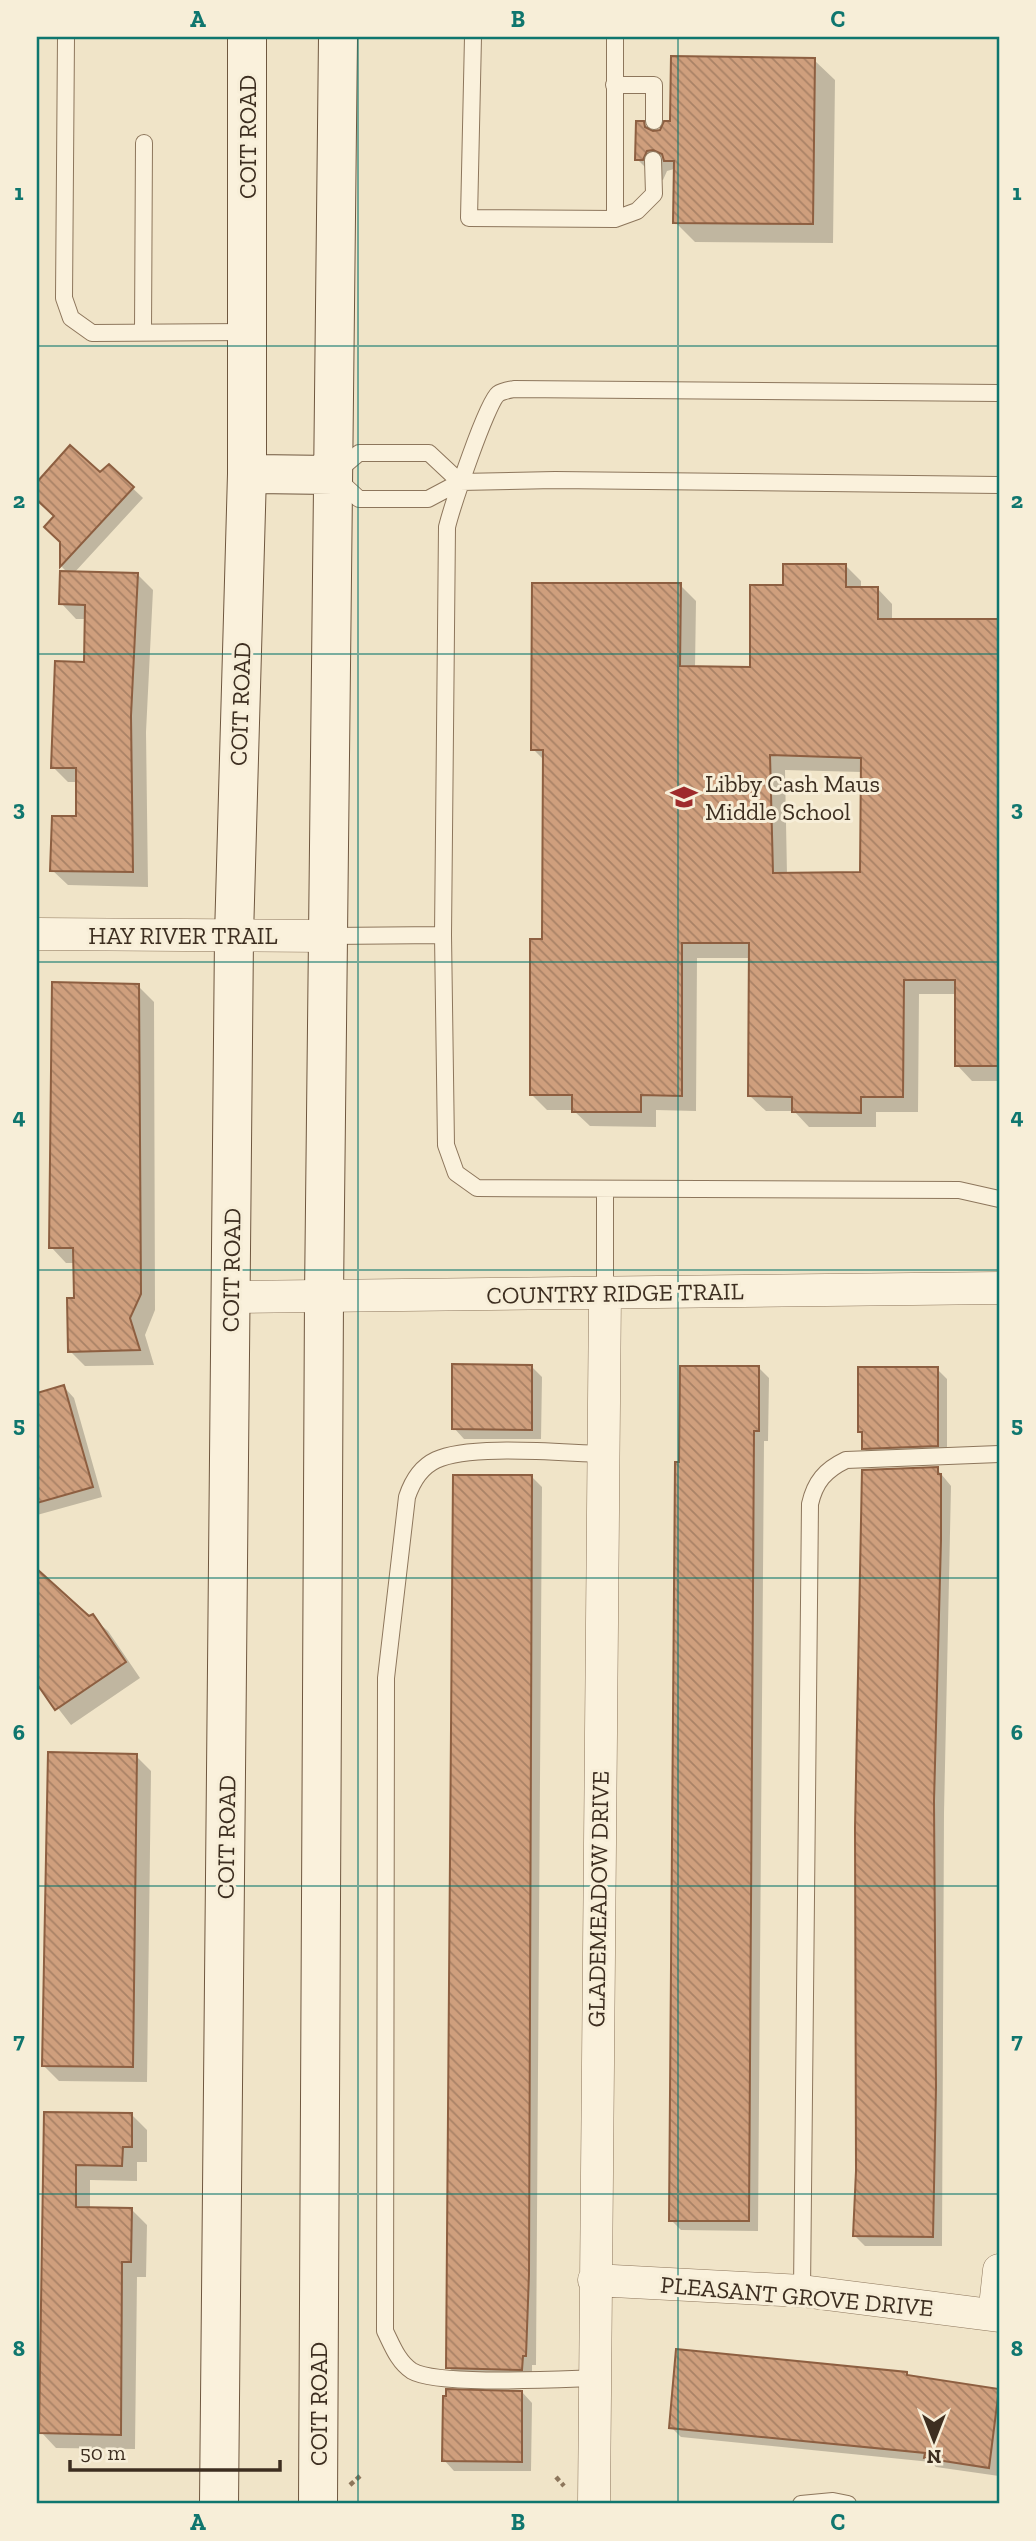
<svg xmlns="http://www.w3.org/2000/svg" width="1036" height="2541" font-family="'Zilla Slab',serif">
<style>
.shadow{fill:#0003;fill-rule:evenodd}
.building{fill:url(#building-back-hatch);stroke:#8d5f41;stroke-width:2;fill-rule:evenodd}
.lines{fill:none;stroke-linecap:round;stroke-linejoin:round}
.lane-casing{stroke:#8d765c;stroke-width:18}
.street-casing{stroke:#8d765c;stroke-width:33}
.secondary-casing{stroke:#6f573f;stroke-width:40}
.path{stroke:#8d765c;stroke-width:4.5;stroke-dasharray:5 3.5;stroke-linecap:butt}
.lane{stroke:#faf1dc;stroke-width:16}
.street{stroke:#faf1dc;stroke-width:32}
.secondary{stroke:#faf1dc;stroke-width:38}
.grid{fill:none;stroke:#0f766e;stroke-width:2;stroke-opacity:0.55}
.labels{text-anchor:middle;dominant-baseline:central;stroke-width:6;stroke-linejoin:round;paint-order:stroke}
.street-label{font-size:24px;fill:#3d2e20;stroke:#f7eed8}
.poi-label{font-size:24px;fill:#3d2e20;stroke:#f7eed8;text-anchor:start}
.neatline{fill:none;stroke:#0f766e;stroke-width:2.5}
.grid-label{font-size:23px;text-anchor:middle;font-weight:bold;fill:#0f766e}
</style>
<defs>
<pattern id="building-back-hatch" width="6" height="6" patternUnits="userSpaceOnUse" patternTransform="scale(1.75)"><rect width="6" height="6" fill="#cf9f7d"/><path d="M-1 5l2 2M0 0l6 6M5-1l2 2" fill="none" stroke="#a98266"/></pattern>
</defs>
<rect width="100%" height="100%" fill="#f0e4c8"/>
<!-- shadow -->
<path class="shadow" d="M 814,60 L 835,80 L 833,243 L 695,242 L 675,222 L 674,169 L 667,171 L 663,180 L 657,179 L 637,159 L 643,123 L 655,133 Z
M 70,448 L 100,475 L 109,466 L 143,498 L 74,573 L 137,574 L 153,590 L 146,732 L 148,887 L 68,885 L 52,870 L 78,818 L 78,782 L 68,782 L 53,767 L 86,663 L 87,619 L 76,619 L 61,603 L 68,573 L 62,567 L 62,542 L 56,516 L 37,499 L 37,485 Z
M 846,566 L 861,581 L 861,588 L 877,588 L 892,604 L 892,621 L 999,621 L 999,1081 L 972,1081 L 957,1065 L 957,994 L 919,994 L 918,1112 L 876,1112 L 876,1127 L 809,1127 L 794,1111 L 766,1111 L 750,1096 L 751,958 L 697,958 L 696,1111 L 656,1110 L 656,1127 L 590,1126 L 573,1110 L 547,1110 L 531,1094 L 544,941 L 545,761 L 533,749 L 680,585 L 696,601 L 695,668 L 751,669 L 785,587 ZM 785,770 L 862,772 L 862,874 L 787,875 Z
M 138,986 L 154,1002 L 155,1310 L 145,1335 L 154,1365 L 85,1366 L 70,1351 L 76,1299 L 75,1263 L 66,1263 L 51,1247 Z
M 531,1366 L 542,1377 L 541,1439 L 464,1439 L 454,1428 Z
M 759,1368 L 769,1378 L 768,1441 L 764,1441 L 758,2231 L 681,2230 L 671,2220 L 681,1463 Z
M 937,1369 L 947,1379 L 947,1456 L 874,1458 L 863,1448 L 864,1436 L 859,1432 Z
M 64,1387 L 74,1398 L 102,1497 L 37,1515 L 37,1395 Z
M 937,1469 L 951,1486 L 944,1813 L 942,2246 L 865,2246 L 855,2236 Z
M 532,1477 L 542,1487 L 536,2365 L 532,2365 L 532,2379 L 459,2377 L 448,2367 Z
M 37,1571 L 108,1631 L 140,1678 L 71,1725 L 37,1681 Z
M 136,1756 L 151,1771 L 147,2082 L 59,2081 L 44,2066 Z
M 46,2113 L 132,2115 L 147,2130 L 147,2162 L 137,2162 L 137,2181 L 90,2180 L 90,2209 L 132,2210 L 147,2225 L 146,2277 L 137,2277 L 135,2449 L 56,2448 L 41,2432 Z
M 906,2374 L 909,2377 L 999,2392 L 999,2476 L 936,2467 L 931,2462 L 681,2437 L 671,2427 Z
M 522,2392 L 532,2403 L 531,2471 L 454,2471 L 444,2460 Z"/>
<!-- building -->
<path class="building" d="M 671,56 L 815,58 L 813,224 L 673,223 L 674,161 L 664,161 L 662,154 L 653,150 L 647,151 L 643,160 L 635,160 L 636,121 L 644,121 L 645,127 L 653,131 L 660,130 L 664,121 L 670,121 Z
M 70,445 L 100,472 L 109,464 L 134,487 L 60,567 L 60,542 L 44,527 L 54,516 L 37,500 L 37,482 Z
M 783,564 L 846,564 L 846,587 L 878,587 L 878,619 L 999,619 L 999,1066 L 955,1066 L 955,980 L 904,980 L 903,1097 L 861,1097 L 861,1113 L 792,1112 L 792,1097 L 748,1096 L 749,943 L 682,943 L 682,1096 L 641,1095 L 641,1112 L 572,1112 L 572,1095 L 530,1095 L 530,939 L 542,939 L 543,750 L 531,750 L 532,583 L 681,583 L 680,666 L 750,667 L 750,585 L 783,585 ZM 770,755 L 861,758 L 860,872 L 773,873 Z
M 60,571 L 138,573 L 131,716 L 133,872 L 50,871 L 52,816 L 76,816 L 76,768 L 51,768 L 55,661 L 84,662 L 85,605 L 59,604 Z
M 52,982 L 139,984 L 141,1294 L 130,1318 L 140,1350 L 68,1352 L 67,1298 L 74,1298 L 73,1248 L 49,1248 Z
M 452,1364 L 532,1365 L 532,1430 L 452,1429 Z
M 680,1366 L 759,1366 L 759,1431 L 754,1431 L 749,2221 L 669,2221 L 675,1462 L 679,1462 Z
M 858,1367 L 938,1367 L 938,1446 L 862,1449 L 862,1432 L 858,1432 Z
M 64,1385 L 93,1487 L 37,1503 L 37,1393 Z
M 938,1467 L 938,1474 L 941,1474 L 941,1540 L 934,1801 L 936,2087 L 933,2237 L 853,2236 L 856,2171 L 855,1828 L 862,1470 Z
M 453,1475 L 532,1475 L 529,2274 L 526,2356 L 523,2356 L 522,2370 L 446,2368 Z
M 37,1569 L 89,1616 L 93,1614 L 126,1662 L 55,1710 L 37,1684 Z
M 48,1752 L 137,1754 L 133,2067 L 42,2066 Z
M 44,2112 L 132,2113 L 132,2147 L 123,2147 L 122,2166 L 76,2165 L 76,2207 L 132,2208 L 131,2262 L 122,2262 L 121,2435 L 39,2433 Z
M 676,2349 L 907,2372 L 907,2375 L 999,2389 L 989,2468 L 924,2458 L 925,2453 L 669,2428 Z
M 446,2389 L 522,2391 L 522,2462 L 442,2461 L 443,2396 L 446,2396 Z"/>
<g class="lines">
<defs>
<path id="lane" d="M 66,37 L 64,298 L 71,318 L 92,333 L 247,332
M 473,37 L 469,218 L 615,219 L 615,37
M 614,85 L 654,85 L 654,121
M 615,219 L 637,211 L 654,194 L 653,160
M 143,332 L 144,143
M 999,393 L 514,389 C 509,390 502,391 498,394 C 487,402 452,507 447,527 L 443,935 L 446,1145 L 456,1173 L 477,1188 L 959,1190 L 999,1199
M 460,482 L 429,453 L 359,453 L 333,475 L 359,499 L 428,499 L 460,482 L 555,480 L 999,485
M 329,936 L 443,935
M 605,1190 L 605,1293
M 802,2291 L 810,1504 C 815,1482 825,1470 846,1460 L 999,1454
M 597,2378 C 561,2379 438,2386 412,2371 C 398,2362 392,2345 385,2331 L 386,1678 L 407,1497 C 412,1482 421,1467 436,1460 C 469,1444 562,1453 602,1454
M 801,2504 L 833,2501 L 848,2504"/>
<path id="street" d="M 37,934 L 329,936
M 231,1297 L 999,1288
M 594,2280 L 802,2291 L 999,2316
M 991,2314 L 995,2307 L 999,2270
M 594,2504 L 605,1293"/>
<path id="secondary" d="M 247,474 L 333,475
M 219,2504 L 234,936 L 247,474 L 247,37
M 318,2504 L 324,1296 L 338,37"/>
</defs>
<!-- lane casing -->
<use href="#lane" class="lane-casing"/>
<!-- street casing -->
<use href="#street" class="street-casing"/>
<!-- secondary casing -->
<use href="#secondary" class="secondary-casing"/>
<!-- path -->
<path class="path" d="M 556,2477 L 564,2486
M 350,2485 L 360,2476"/>
<!-- lane -->
<use href="#lane" class="lane"/>
<!-- street -->
<use href="#street" class="street"/>
<!-- secondary -->
<use href="#secondary" class="secondary"/>
</g>
<!-- grid -->
<path class="grid" d="M 358,37 L 358,2504M 678,37 L 678,2504M 37,346 L 999,346M 37,654 L 999,654M 37,962 L 999,962M 37,1270 L 999,1270M 37,1578 L 999,1578M 37,1886 L 999,1886M 37,2194 L 999,2194"/>
<!-- icons -->
<defs>
<symbol id="school-bare" viewBox="-9 -9 18 18"><path d="M0-5L7-2L0 1L-7-2ZM-4 1L0 2.5L4 1V4Q0 6-4 4Z" fill="#9e2a2b" stroke="#f7eed8" stroke-width="2.5" paint-order="stroke"/></symbol>
</defs>
<g fill-rule="evenodd">
<use href="#school-bare" x="665" y="778" width="38" height="38"/>
</g>
<g class="labels">
<!-- street labels -->
<g class="street-label">
<text transform="translate(247 137) rotate(-90)">COIT ROAD</text>
<text transform="translate(240 704) rotate(-88)">COIT ROAD</text>
<text x="183" y="935">HAY RIVER TRAIL</text>
<text transform="translate(231 1270) rotate(-89)">COIT ROAD</text>
<text transform="translate(615 1293) rotate(-1)">COUNTRY RIDGE TRAIL</text>
<text transform="translate(226 1837) rotate(-89)">COIT ROAD</text>
<text transform="translate(598 1899) rotate(-89)">GLADEMEADOW DRIVE</text>
<text transform="translate(797 2296) rotate(5)">PLEASANT GROVE DRIVE</text>
<text transform="translate(318 2404) rotate(-90)">COIT ROAD</text>
</g>
<!-- poi labels -->
<g class="poi-label">
<text x="705" y="783">Libby Cash Maus<tspan x="705" dy="28">Middle School</tspan></text>
</g>
</g>
<!-- border -->
<rect width="1036" height="2541" fill="none" stroke="#f7eed8" stroke-width="77"/>
<!-- north arrow -->
<g transform="translate(934 2440) rotate(180)" stroke="#f7eed8" stroke-width="5" paint-order="stroke">
<path d="M0-5L12 26L0 18L-12 26Z" fill="#3d2e20"/>
<text y="-10" font-size="19" font-weight="bold" text-anchor="middle" fill="#3d2e20">N</text>
</g>
<!-- scale -->
<path d="M70 2460v10h210v-10" fill="none" stroke="#3d2e20" stroke-width="3.5"/>
<text x="80" y="2460" font-size="21" fill="#3d2e20" stroke="#f7eed8" stroke-width="5" paint-order="stroke">50 m</text>
<rect x="38" y="38" width="960" height="2464" class="neatline"/>
<g class="grid-label">
<text x="198" y="27">A</text>
<text x="518" y="27">B</text>
<text x="838" y="27">C</text>
<text x="19" y="200">1</text>
<text x="1017" y="200">1</text>
<text x="19" y="508">2</text>
<text x="1017" y="508">2</text>
<text x="19" y="816">3</text>
<text x="1017" y="816">3</text>
<text x="19" y="1124">4</text>
<text x="1017" y="1124">4</text>
<text x="19" y="1432">5</text>
<text x="1017" y="1432">5</text>
<text x="19" y="1740">6</text>
<text x="1017" y="1740">6</text>
<text x="19" y="2048">7</text>
<text x="1017" y="2048">7</text>
<text x="19" y="2356">8</text>
<text x="1017" y="2356">8</text>
<text x="198" y="2530">A</text>
<text x="518" y="2530">B</text>
<text x="838" y="2530">C</text>
</g>
</svg>
